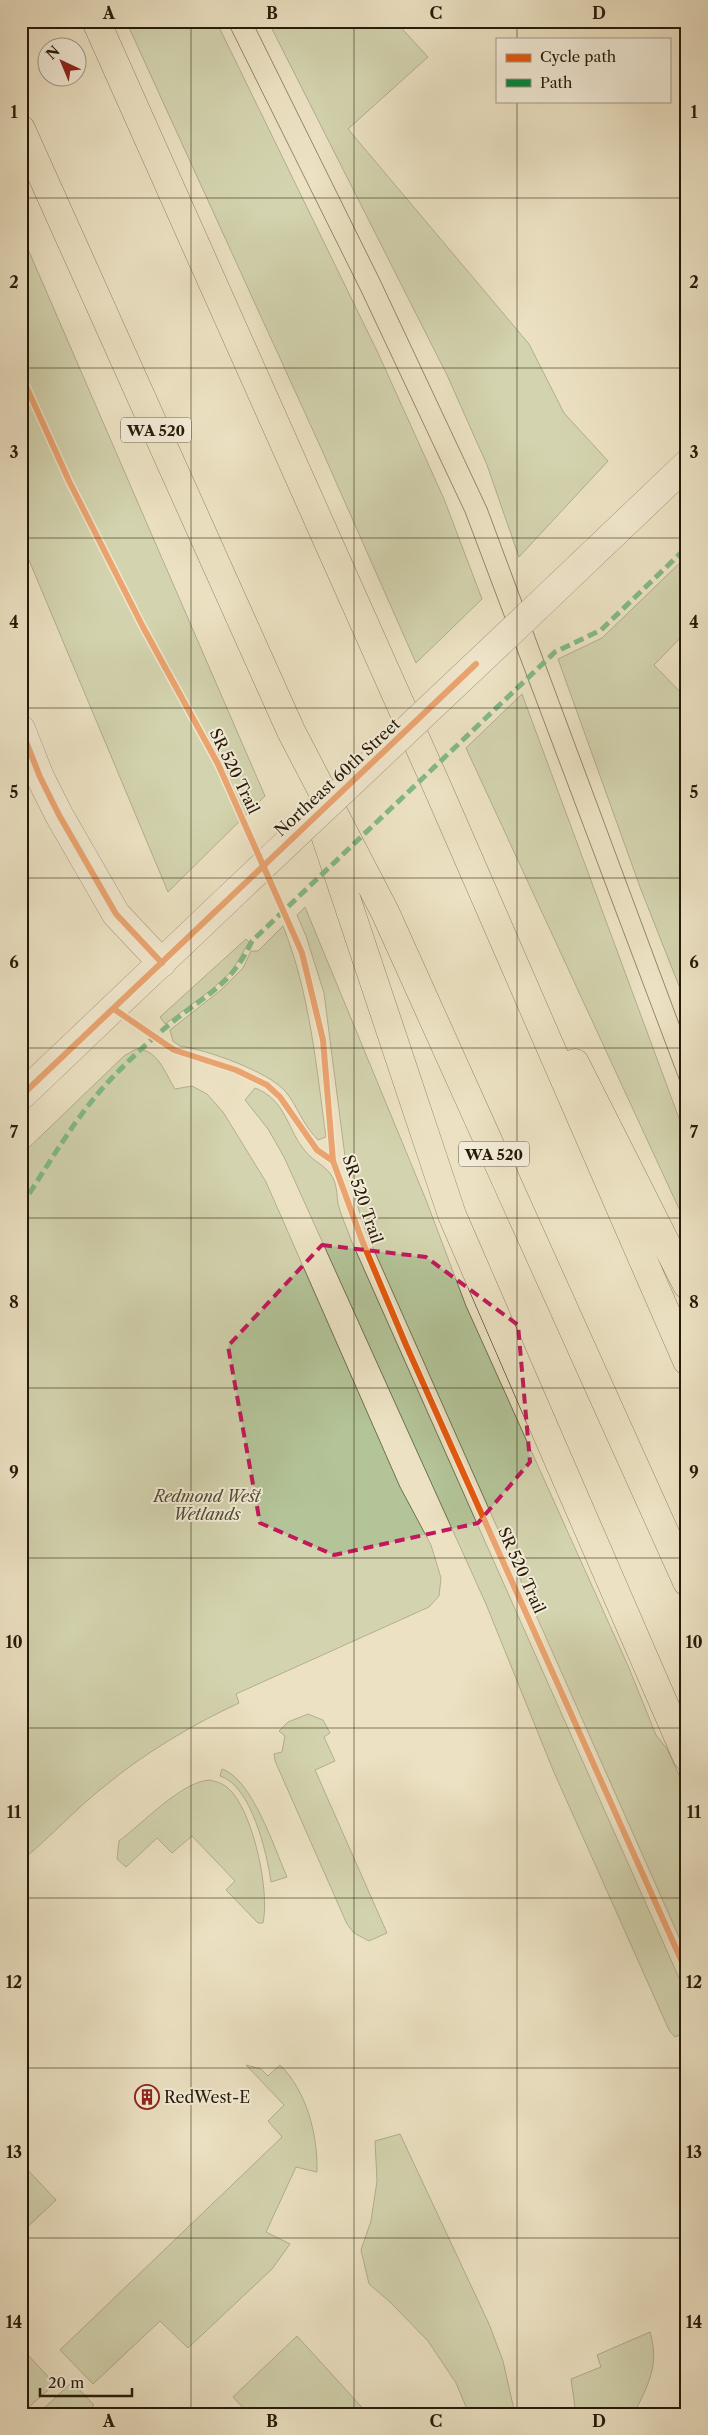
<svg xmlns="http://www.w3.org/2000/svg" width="708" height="2435" font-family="'Libre Caslon Text',serif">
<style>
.green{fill:#b3c498;stroke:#6c6f50}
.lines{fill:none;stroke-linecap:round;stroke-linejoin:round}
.minor-casing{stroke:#584c37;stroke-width:29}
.highway-casing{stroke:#261a08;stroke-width:29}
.minor{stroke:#f3ecd8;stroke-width:28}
.highway{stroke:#ece2c3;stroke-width:28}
.tram{stroke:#261a08;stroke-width:1}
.minor-bridge-casing{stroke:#584c37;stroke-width:29;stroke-linecap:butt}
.minor-bridge{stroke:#f3ecd8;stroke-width:28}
.quiet{stroke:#00873e;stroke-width:5;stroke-dasharray:10 5;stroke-linecap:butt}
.cycleway-casing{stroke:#f3ecd8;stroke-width:9}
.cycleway{stroke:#e8590c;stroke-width:6}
.marked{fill:none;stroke:#c2185b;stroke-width:4;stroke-dasharray:10 6;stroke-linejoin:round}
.grid{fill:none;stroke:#261a08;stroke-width:1;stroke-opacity:0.55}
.labels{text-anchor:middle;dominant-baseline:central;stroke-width:4;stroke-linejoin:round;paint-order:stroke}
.shield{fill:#f3ecd8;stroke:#645946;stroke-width:1}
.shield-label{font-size:15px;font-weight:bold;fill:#261a08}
.street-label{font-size:16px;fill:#261a08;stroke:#f3ecd8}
.park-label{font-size:16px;font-style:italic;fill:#504d33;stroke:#f3ecd8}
.poi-label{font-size:16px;fill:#261a08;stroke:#f3ecd8;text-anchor:start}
.neatline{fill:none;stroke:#261a08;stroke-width:2}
.grid-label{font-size:16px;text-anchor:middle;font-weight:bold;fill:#261a08}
</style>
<rect width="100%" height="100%" fill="#ece2c3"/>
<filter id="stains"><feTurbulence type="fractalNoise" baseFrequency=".004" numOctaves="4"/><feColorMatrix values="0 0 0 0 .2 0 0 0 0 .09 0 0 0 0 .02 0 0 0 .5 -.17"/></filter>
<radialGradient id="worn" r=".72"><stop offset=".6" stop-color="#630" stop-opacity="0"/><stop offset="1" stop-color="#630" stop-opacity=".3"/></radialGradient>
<!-- green -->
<path class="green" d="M 126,21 L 216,21 L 378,353 L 444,499 L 482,599 L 416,663 L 321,448 Z
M 268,21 L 395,21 L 428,57 L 348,129 L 529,344 L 564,413 L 608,461 L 519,557 L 487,465 L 447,375 Z
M 21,233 L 265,796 L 168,892 L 21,541 Z
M 687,556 L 687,631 L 654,665 L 687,699 L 687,1006 L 640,887 L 558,659 L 602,638 Z
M 522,694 L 687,1140 L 687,1226 L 466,748 Z
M 305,907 L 426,1200 L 466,1306 L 629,1668 L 656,1735 L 667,1749 L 687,1792 L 687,1955 L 366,1232 L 347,1172 L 324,993 L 306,936 L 297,915 Z
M 283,926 C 310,994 316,1065 326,1137 L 318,1140 C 302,1124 298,1107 286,1092 C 268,1071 207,1050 180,1046 L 173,1041 L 170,1030 L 221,990 L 243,968 L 251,951 L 258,951 Z
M 246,939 L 249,942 L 232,971 L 211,990 L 165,1024 L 160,1017 Z
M 136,1049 C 158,1049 165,1073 175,1089 L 192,1086 L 207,1094 L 223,1112 L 266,1182 L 400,1487 L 431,1545 L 441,1578 L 439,1596 L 429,1607 L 236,1694 L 239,1703 C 192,1725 146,1752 106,1785 C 76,1808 51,1837 21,1861 L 21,1155 L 124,1056 Z
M 255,1088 C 287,1100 287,1131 306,1152 C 314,1162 327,1166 333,1178 C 337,1186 337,1196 338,1204 C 341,1216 347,1228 351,1240 L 687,1996 L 687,2032 L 675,2037 L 669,2030 L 553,1770 L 486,1604 L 284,1157 L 268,1129 L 245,1100 Z
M 308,1714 L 323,1720 L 330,1733 L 324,1737 L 335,1761 L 315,1770 L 387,1933 L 369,1941 L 354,1933 L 347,1924 L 275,1761 L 274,1754 L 282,1752 L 285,1736 L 279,1731 L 288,1722 Z
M 222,1769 C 252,1779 274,1847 287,1877 L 271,1882 C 267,1853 251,1785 220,1776 Z
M 210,1780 C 217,1782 222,1783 228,1788 C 253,1810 270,1891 263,1923 L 258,1923 L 226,1890 L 235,1881 L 192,1836 L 172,1853 L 157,1838 L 126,1867 L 117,1859 L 119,1841 C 142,1824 182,1781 210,1780 Z
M 246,2065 L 261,2069 L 268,2076 L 280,2065 C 307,2091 318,2136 317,2172 L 296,2167 L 266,2232 L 290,2244 L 272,2269 L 188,2348 L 160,2321 L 93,2384 L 60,2350 L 282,2137 L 268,2121 L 284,2105 Z
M 400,2134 L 489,2324 L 503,2361 L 515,2414 L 469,2414 L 456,2383 L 428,2341 L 390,2302 L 369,2284 L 361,2250 L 371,2221 L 377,2181 L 375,2141 Z
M 21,2163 L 56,2200 L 21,2233 Z
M 650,2332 C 660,2366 648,2384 634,2414 L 576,2414 L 571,2379 L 601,2367 L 597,2355 Z
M 297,2336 L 368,2414 L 249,2414 L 233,2397 Z
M 26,2353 L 55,2384 L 21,2414 L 21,2357 Z
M 72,2382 L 94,2405 L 85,2414 L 38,2414 Z"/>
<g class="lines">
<defs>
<path id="minor" d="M 537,607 L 687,464
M 21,729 L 40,777 L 59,815 L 116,914 L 162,963
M 21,1096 L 230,897"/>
<path id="highway" d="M 96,21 L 439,791 L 687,1361
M 21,129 L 291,731 L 385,912 L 687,1582
M 317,811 L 452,1215 L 687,1757
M 575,1063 L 687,1285"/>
</defs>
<!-- minor casing -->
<use href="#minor" class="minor-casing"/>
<!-- highway casing -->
<use href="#highway" class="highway-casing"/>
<!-- minor -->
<use href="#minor" class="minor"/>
<!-- highway -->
<use href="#highway" class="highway"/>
<!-- tram -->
<path class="tram" d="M 227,21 L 362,293 L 465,512 L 687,1100
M 252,21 L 380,280 L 487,508 L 687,1045"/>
<defs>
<path id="minor-bridge" d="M 230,897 L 537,607"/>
</defs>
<!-- minor-bridge casing -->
<use href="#minor-bridge" class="minor-bridge-casing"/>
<!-- minor-bridge -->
<use href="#minor-bridge" class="minor-bridge"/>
<!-- quiet -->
<path class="quiet" d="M 21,1206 C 50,1163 76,1115 112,1078 C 130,1059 150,1040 170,1024 C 206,994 231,986 252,941 L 555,652 L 601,630 L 687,547"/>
<defs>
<path id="cycleway" d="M 21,375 L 69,481 L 143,627 L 218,764 L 302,953 L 323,1040 L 333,1161 L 363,1243 L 406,1345 L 687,1973
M 21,729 L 40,777 L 59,815 L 116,914 L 162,963
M 114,1009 L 174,1050 L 236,1070 L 267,1085 L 280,1097 L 317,1150 L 333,1161
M 21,1096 L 476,664"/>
</defs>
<!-- cycleway casing -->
<use href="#cycleway" class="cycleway-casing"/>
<!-- cycleway -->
<use href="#cycleway" class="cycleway"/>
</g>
<!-- marked area -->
<path d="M0 0H708V2435H0ZM 322,1245 L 426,1257 L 518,1325 L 530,1462 L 478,1523 L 334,1555 L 260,1523 L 228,1346 Z" fill="#ece2c3" fill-opacity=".55" fill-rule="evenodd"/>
<path class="marked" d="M 322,1245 L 426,1257 L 518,1325 L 530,1462 L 478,1523 L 334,1555 L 260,1523 L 228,1346 Z"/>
<!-- grid -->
<path class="grid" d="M 191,21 L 191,2414M 354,21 L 354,2414M 517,21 L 517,39M 517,101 L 517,2414M 21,198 L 687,198M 21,368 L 687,368M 21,538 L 687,538M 21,708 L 687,708M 21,878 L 687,878M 21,1048 L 687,1048M 21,1218 L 687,1218M 21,1388 L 687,1388M 21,1558 L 687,1558M 21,1728 L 687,1728M 21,1898 L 687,1898M 21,2068 L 687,2068M 21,2238 L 687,2238"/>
<!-- icons -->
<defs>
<symbol id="building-ring" viewBox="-11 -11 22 22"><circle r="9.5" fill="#f3ecd8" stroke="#8f2418" stroke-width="1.5"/><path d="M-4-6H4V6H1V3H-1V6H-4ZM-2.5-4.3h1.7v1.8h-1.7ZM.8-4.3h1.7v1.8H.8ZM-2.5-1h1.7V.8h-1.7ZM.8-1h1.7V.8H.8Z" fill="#8f2418"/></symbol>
</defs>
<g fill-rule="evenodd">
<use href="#building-ring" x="133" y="2083" width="28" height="28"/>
</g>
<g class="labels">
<!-- shield labels -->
<g class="shield">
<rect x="121" y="417.5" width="70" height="25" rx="4"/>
<rect x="459" y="1141.5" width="70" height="25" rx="4"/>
</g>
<g class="shield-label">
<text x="156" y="430">WA 520</text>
<text x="494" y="1154">WA 520</text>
</g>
<!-- street labels -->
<g class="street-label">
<text transform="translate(235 771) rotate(64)">SR 520 Trail</text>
<text transform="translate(337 777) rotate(-43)">Northeast 60th Street</text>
<text transform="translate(363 1199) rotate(71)">SR 520 Trail</text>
<text transform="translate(522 1570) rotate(66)">SR 520 Trail</text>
</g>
<!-- park labels -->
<g class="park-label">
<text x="207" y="1496">Redmond West<tspan x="207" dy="18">Wetlands</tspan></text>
</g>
<!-- poi labels -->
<g class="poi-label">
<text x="164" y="2097">RedWest-E</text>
</g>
</g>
<!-- margin -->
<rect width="708" height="2435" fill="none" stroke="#ece2c3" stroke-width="55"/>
<!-- legend -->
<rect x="496" y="38" width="175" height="65" fill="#f3ecd8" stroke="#a19885"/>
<rect x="506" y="54" width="25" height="8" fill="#e8590c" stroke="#a19885"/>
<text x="540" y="62" font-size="15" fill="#261a08">Cycle path</text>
<rect x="506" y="79" width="25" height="8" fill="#00873e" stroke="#a19885"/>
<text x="540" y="88" font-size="15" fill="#261a08">Path</text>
<!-- north arrow -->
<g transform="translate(62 62) rotate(316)"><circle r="24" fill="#f3ecd8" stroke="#a19885"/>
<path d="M0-4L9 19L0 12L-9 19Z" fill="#8f2418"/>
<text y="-8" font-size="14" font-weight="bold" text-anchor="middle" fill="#261a08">N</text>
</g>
<!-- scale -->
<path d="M40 2388v8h92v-8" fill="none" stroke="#261a08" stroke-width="2.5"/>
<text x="48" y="2388" font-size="15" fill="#261a08" stroke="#f3ecd8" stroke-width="4" paint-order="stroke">20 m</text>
<rect x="28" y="28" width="652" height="2380" class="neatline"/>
<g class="grid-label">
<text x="109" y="19">A</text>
<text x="272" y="19">B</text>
<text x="436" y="19">C</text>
<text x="599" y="19">D</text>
<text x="14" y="118">1</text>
<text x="694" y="118">1</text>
<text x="14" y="288">2</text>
<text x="694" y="288">2</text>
<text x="14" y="458">3</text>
<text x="694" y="458">3</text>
<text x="14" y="628">4</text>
<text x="694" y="628">4</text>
<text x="14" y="798">5</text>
<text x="694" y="798">5</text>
<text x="14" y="968">6</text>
<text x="694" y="968">6</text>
<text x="14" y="1138">7</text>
<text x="694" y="1138">7</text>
<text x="14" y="1308">8</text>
<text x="694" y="1308">8</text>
<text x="14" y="1478">9</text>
<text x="694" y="1478">9</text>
<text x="14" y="1648">10</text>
<text x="694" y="1648">10</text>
<text x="14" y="1818">11</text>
<text x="694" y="1818">11</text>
<text x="14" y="1988">12</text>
<text x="694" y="1988">12</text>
<text x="14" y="2158">13</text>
<text x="694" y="2158">13</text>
<text x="14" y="2328">14</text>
<text x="694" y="2328">14</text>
<text x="109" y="2427">A</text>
<text x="272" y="2427">B</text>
<text x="436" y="2427">C</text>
<text x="599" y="2427">D</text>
</g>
<rect width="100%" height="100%" filter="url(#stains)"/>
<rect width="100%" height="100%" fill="url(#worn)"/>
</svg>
